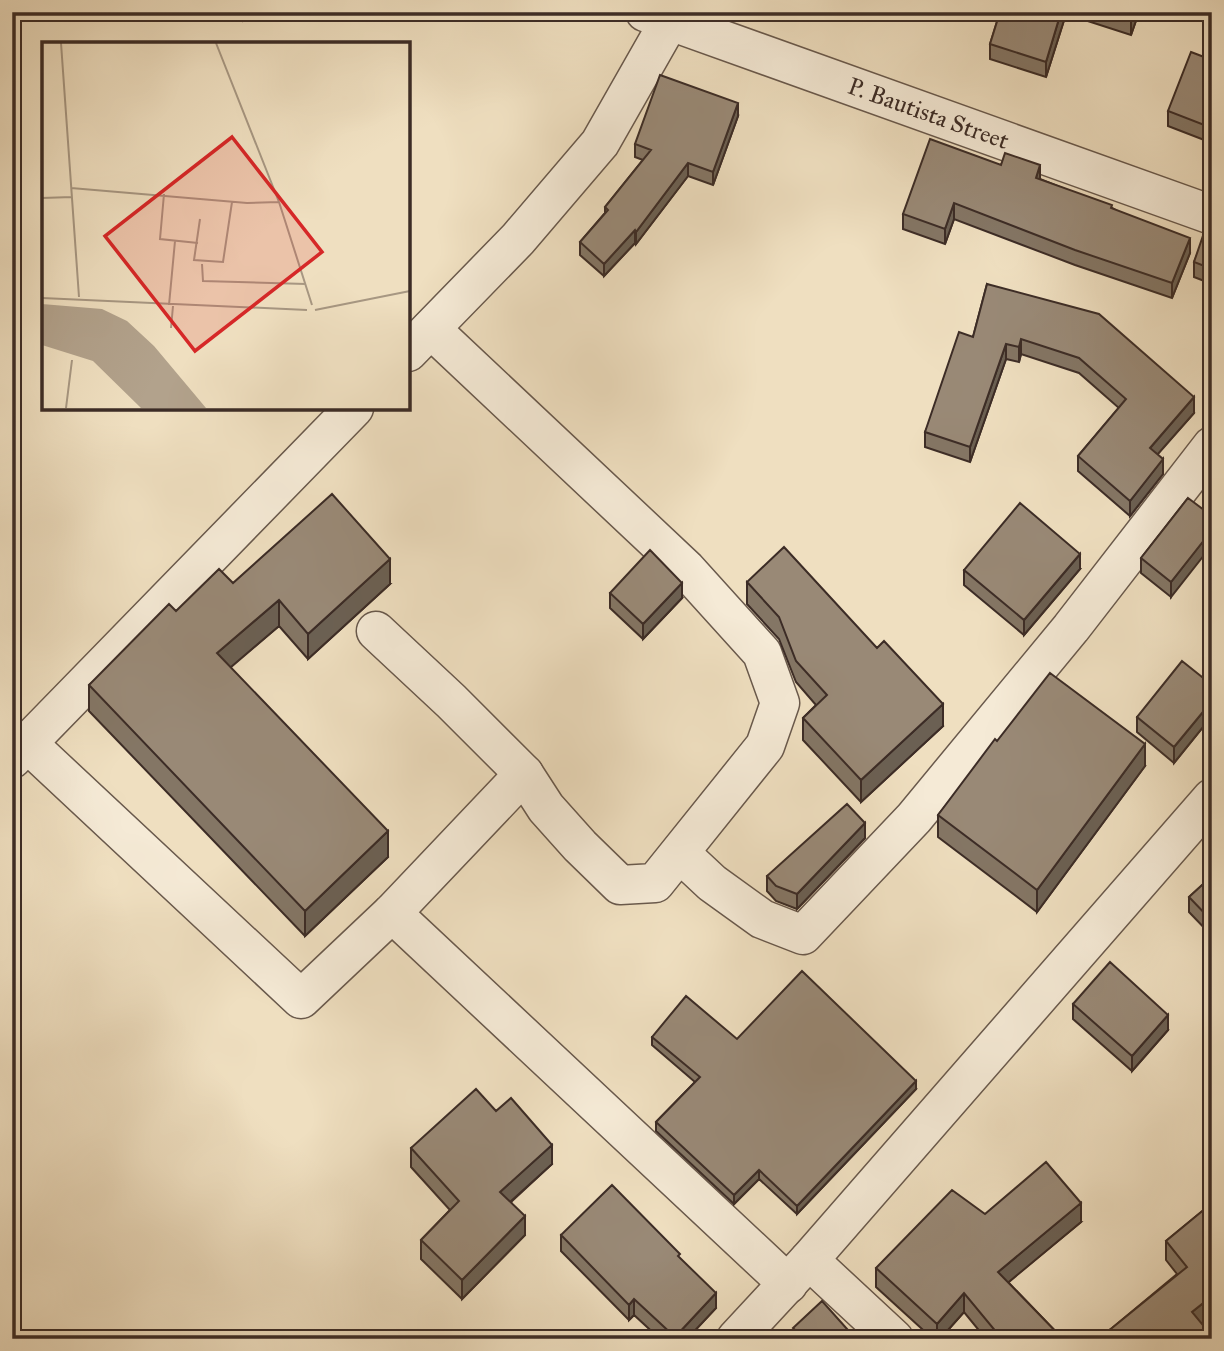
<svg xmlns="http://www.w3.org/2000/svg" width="1224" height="1351" font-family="'IM FELL Great Primer',serif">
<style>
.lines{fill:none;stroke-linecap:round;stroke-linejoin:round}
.minor-casing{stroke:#69594c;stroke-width:41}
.minor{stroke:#f5ead6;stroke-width:38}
.wall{fill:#847665;stroke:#3c2c26;stroke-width:2}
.shaded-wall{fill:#6b6053;stroke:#3c2c26;stroke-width:2}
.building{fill:#998976;stroke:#3c2c26;stroke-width:2}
.labels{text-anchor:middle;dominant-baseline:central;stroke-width:5;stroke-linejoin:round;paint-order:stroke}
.street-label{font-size:24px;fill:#3c2c26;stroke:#f5ead6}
.inset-road{fill:none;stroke:#a79782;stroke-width:2}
.view{fill:#d62828;fill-opacity:0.15;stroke:#d62828;stroke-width:3.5}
.inset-edge{fill:none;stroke:#3c2c26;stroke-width:3.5}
</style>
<rect width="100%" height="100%" fill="#efdfc0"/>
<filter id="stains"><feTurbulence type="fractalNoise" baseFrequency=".00286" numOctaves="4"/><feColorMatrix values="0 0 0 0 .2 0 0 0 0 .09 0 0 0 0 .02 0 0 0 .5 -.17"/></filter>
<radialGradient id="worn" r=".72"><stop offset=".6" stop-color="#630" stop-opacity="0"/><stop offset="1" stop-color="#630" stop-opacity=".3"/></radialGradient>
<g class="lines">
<defs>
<g id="minor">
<path id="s1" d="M 645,12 L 1212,215"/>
<path d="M 408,352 L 518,239 L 600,143 L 670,20"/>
<path d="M 376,631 L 451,701 L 524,774 L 546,808 L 580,846 L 620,885 L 655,883 L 765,746 L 780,703 L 762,653 L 686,569 L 431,329"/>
<path d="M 27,743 L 301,999 L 392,913 L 524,774"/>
<path d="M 12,759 L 354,408"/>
<path d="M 681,854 L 712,883 L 762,919 L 803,935 L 914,818 L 1071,628 L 1212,446"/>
<path d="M 392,913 L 788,1284"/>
<path d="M 809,1260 L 894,1339"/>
<path d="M 736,1339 L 809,1260 L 1212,798"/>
</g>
</defs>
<!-- minor casing -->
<use href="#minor" class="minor-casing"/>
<!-- minor -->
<use href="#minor" class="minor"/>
</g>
<!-- wall -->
<path class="wall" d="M 207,12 L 245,12 L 242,21 Z
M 1000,12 L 1139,12 L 1131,35 L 1066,14 L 1046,77 L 990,59 L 990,44 Z
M 1212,60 L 1212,143 L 1168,126 L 1168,111 Z
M 738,116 L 713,185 L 688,176 L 636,244 L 635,243 L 604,276 L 580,255 L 580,242 L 605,213 L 605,207 L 643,160 L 635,157 L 635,144 Z
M 1040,179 L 1112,208 L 1190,253 L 1172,298 L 1075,265 L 954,219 L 945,244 L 903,229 L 903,214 Z
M 1212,220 L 1212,284 L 1194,277 L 1194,262 Z
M 987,284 L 1194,413 L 1157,454 L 1163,474 L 1130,516 L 1078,471 L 1078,456 L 1119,408 L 1079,373 L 1021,354 L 1019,362 L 1006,359 L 970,462 L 925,447 L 925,432 L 973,337 Z
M 1188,498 L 1171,597 L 1141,573 L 1141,558 Z
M 1080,569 L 1024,635 L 964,585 L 964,570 Z
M 747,582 L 943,726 L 861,802 L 803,740 L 803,718 L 816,705 L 796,682 L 779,639 L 747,604 Z
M 233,583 L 390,584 L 308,659 L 279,626 L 230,667 L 388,857 L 305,936 L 89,711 L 89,685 L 176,611 Z
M 610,593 L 682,598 L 643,639 L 610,608 Z
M 1212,685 L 1212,716 L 1174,763 L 1137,732 L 1137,717 Z
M 997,741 L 1145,766 L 1037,912 L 938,837 L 938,815 Z
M 865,838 L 797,909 L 776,901 L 767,891 L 767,876 Z
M 1212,876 L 1212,936 L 1189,912 L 1189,897 Z
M 1073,1004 L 1168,1030 L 1132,1071 L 1073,1019 Z
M 652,1037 L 737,1039 L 916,1089 L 797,1214 L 759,1179 L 734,1204 L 656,1131 L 656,1122 L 695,1082 L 652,1045 Z
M 496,1111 L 552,1164 L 511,1202 L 525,1235 L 462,1299 L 421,1259 L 421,1240 L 450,1210 L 411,1167 L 411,1148 Z
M 1212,1203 L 1212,1315 L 1202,1323 L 1112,1328 L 1177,1274 L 1166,1260 L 1166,1241 Z
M 985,1214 L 1081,1222 L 1008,1282 L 1063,1339 L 986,1339 L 964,1312 L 940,1339 L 933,1339 L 876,1287 L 876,1268 Z
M 561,1235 L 680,1259 L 716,1308 L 687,1339 L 660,1339 L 634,1315 L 629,1320 L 561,1251 Z"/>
<!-- shaded-wall -->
<path class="shaded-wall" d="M 1061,12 L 1066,12 L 1066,14 L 1046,77 L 1046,62 Z
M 1134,12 L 1139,12 L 1131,35 L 1131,20 Z
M 738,103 L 738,116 L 713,185 L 713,172 Z
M 688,163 L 688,176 L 636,244 L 636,232 Z
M 1040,165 L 1040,181 L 1036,178 Z
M 954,203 L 954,219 L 945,244 L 945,229 Z
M 635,230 L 635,243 L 604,276 L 604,264 Z
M 1190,238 L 1190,253 L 1172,298 L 1172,283 Z
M 1021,339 L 1021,354 L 1019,362 L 1019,347 Z
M 1006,344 L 1006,359 L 970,462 L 970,447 Z
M 1194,397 L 1194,413 L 1150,463 L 1150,448 Z
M 1163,459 L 1163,474 L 1130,516 L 1130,501 Z
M 1212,530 L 1212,545 L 1171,597 L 1171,582 Z
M 1080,554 L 1080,569 L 1024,635 L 1024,620 Z
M 390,559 L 390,584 L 308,659 L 308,634 Z
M 682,583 L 682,598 L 643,639 L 643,624 Z
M 279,600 L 279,626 L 217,679 L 217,653 Z
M 1212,701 L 1212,716 L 1174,763 L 1174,747 Z
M 943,704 L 943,726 L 861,802 L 861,780 Z
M 1145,744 L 1145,766 L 1037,912 L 1037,890 Z
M 865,823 L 865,838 L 797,909 L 797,894 Z
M 388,831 L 388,857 L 305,936 L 305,911 Z
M 1168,1015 L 1168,1030 L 1132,1071 L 1132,1056 Z
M 916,1081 L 916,1089 L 797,1214 L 797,1206 Z
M 552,1145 L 552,1164 L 500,1211 L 500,1192 Z
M 759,1170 L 759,1179 L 734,1204 L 734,1195 Z
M 1081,1203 L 1081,1222 L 998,1291 L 998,1272 Z
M 525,1216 L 525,1235 L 462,1299 L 462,1280 Z
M 716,1293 L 716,1308 L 687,1339 L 675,1339 L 675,1337 Z
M 964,1293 L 964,1312 L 940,1339 L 937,1339 L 937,1324 Z
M 1212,1296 L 1212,1315 L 1192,1331 L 1192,1312 Z
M 634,1299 L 634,1315 L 629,1320 L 629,1305 Z"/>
<!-- building -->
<path class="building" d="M 1000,12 L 1061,12 L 1046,62 L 990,44 Z
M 1108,12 L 1134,12 L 1131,20 Z
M 1191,52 L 1212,60 L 1212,128 L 1168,111 Z
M 660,75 L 738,103 L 713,172 L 688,163 L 636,232 L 635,230 L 604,264 L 580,242 L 608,210 L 605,207 L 651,150 L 635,144 Z
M 930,139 L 1001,165 L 1005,153 L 1040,165 L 1036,178 L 1112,205 L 1111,208 L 1190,238 L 1172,283 L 1075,250 L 954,203 L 945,229 L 903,214 Z
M 1212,220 L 1212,269 L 1194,262 L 1208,221 Z
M 987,284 L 1099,314 L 1194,397 L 1150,448 L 1163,459 L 1130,501 L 1078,456 L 1126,399 L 1079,358 L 1021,339 L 1019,347 L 1006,344 L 970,447 L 925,432 L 959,332 L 973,337 Z
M 332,494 L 390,559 L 308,634 L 279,600 L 217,653 L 388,831 L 305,911 L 89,685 L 169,604 L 176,611 L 219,569 L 233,583 Z
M 1188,498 L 1212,516 L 1212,530 L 1171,582 L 1141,558 Z
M 1020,503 L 1080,554 L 1024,620 L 964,570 Z
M 784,547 L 877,648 L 884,641 L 943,704 L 861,780 L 803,718 L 827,695 L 796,661 L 779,617 L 747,582 Z
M 650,550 L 682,583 L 643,624 L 610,593 Z
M 1182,661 L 1212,685 L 1212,701 L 1174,747 L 1137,717 Z
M 1050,673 L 1145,744 L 1037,890 L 938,815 L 995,739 L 997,741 Z
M 847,804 L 865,823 L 797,894 L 776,886 L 767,876 Z
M 1212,876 L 1212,921 L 1189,897 Z
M 1110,962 L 1168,1015 L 1132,1056 L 1073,1004 Z
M 802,971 L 916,1081 L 797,1206 L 759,1170 L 734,1195 L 656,1122 L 700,1077 L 652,1037 L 686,996 L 737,1039 Z
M 476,1089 L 496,1111 L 511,1098 L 552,1145 L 500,1192 L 525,1216 L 462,1280 L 421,1240 L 459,1201 L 411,1148 Z
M 1046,1162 L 1081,1203 L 998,1272 L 1063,1339 L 1002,1339 L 964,1293 L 937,1324 L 876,1268 L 952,1190 L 985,1214 Z
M 612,1185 L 680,1254 L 678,1256 L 716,1293 L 675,1337 L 634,1299 L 629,1305 L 561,1235 Z
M 1212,1203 L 1212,1296 L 1192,1312 L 1212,1336 L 1212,1339 L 1096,1339 L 1112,1328 L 1187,1267 L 1166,1241 Z
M 822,1301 L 856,1339 L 786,1339 L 795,1330 L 793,1328 Z"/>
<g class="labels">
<!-- street labels -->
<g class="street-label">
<text stroke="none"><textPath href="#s1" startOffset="301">P. Bautista Street</textPath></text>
</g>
</g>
<!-- overview -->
<g transform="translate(42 42)">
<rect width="368" height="368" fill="#efdfc0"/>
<path d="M 0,262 L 60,267 L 85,279 L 112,304 L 164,366 L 99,366 L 51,319 L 0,303 Z" fill="#b2a28c"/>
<path class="inset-road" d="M 19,1 L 37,255M 174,1 L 237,160 L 270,263M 29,146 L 205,161 L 237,160M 122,152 L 118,197 L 156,201M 0,156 L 30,155M 158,177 L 152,218 L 181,220 L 190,160M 160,222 L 161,239 L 264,242M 0,256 L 265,268M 127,263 L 133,199M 273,268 L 368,249M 129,286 L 131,264M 24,366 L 30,318"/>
<path class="view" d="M 190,95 L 280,210 L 153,309 L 63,194 Z"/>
<rect width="368" height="368" class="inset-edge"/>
</g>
<!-- margin -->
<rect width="1224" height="1351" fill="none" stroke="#efdfc0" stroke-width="42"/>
<rect x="14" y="14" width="1196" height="1323" fill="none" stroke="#3c2c26" stroke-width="3.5"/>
<rect x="21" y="21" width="1182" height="1309" fill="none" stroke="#3c2c26" stroke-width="2"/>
<rect width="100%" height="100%" filter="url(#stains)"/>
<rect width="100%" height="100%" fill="url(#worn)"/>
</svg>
